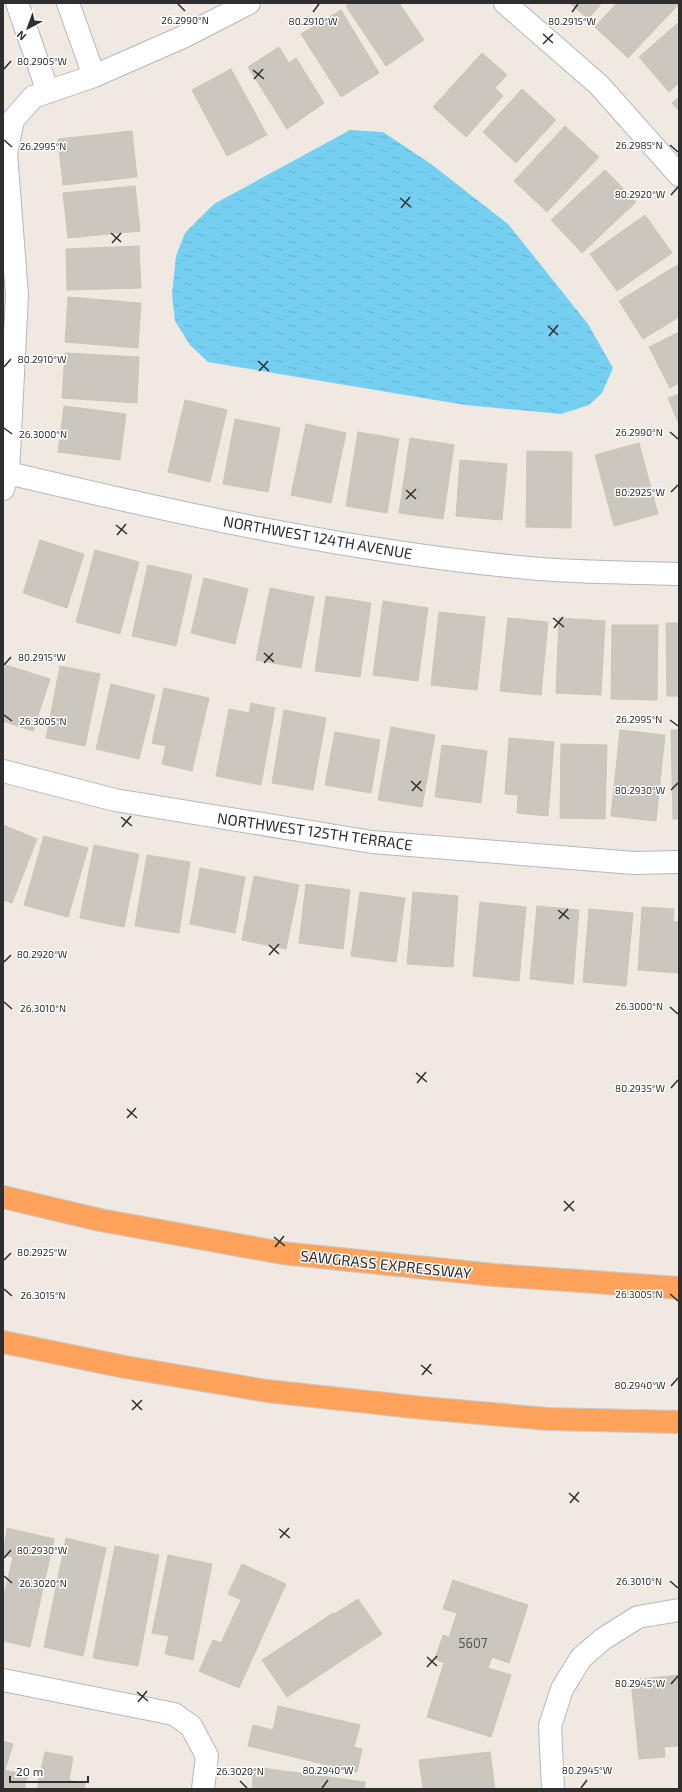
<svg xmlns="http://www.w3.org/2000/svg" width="682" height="1792" font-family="'Exo 2',sans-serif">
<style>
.water{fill:url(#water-ripples)}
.building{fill:#cbc7bf;stroke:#cbc5ba}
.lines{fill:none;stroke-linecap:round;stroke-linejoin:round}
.minor-casing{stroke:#b4b7c1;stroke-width:24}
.motorway-casing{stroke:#c9c9c9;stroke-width:24}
.minor{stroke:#fff;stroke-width:22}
.motorway{stroke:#ffa35c;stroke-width:22}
.ticks{fill:none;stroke:#2e2e2e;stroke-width:1.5}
.labels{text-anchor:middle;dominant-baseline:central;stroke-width:3;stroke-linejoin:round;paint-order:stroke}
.number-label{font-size:13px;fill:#555452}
.street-label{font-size:15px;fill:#2e2e2e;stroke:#fff}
.ticks-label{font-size:10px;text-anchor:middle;fill:#2e2e2e;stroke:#fff;stroke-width:3;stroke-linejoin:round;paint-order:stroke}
</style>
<defs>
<pattern id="water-ripples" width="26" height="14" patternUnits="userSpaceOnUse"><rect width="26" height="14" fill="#75cff0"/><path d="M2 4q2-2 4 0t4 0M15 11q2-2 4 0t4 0" fill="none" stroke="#66b2ce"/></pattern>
</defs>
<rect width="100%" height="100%" fill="#efe9e1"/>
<!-- water -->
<path class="water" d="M 350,130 L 383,132 L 431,164 L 508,224 L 588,324 L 613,368 L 602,393 L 589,405 L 561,414 L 465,405 L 208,362 L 190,345 L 175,321 L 172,294 L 176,256 L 185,233 L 214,204 Z"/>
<!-- building -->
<path class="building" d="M 350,3 L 399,3 L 424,40 L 386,66 L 346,6 Z
M 570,3 L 602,3 L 588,19 Z
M 617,3 L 678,3 L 679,4 L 628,58 L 595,27 Z
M 341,10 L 379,73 L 341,97 L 301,34 Z
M 679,22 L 679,83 L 669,92 L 639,57 Z
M 279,47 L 289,63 L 296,58 L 324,103 L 287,129 L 248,67 Z
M 482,53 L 507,75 L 495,88 L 503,96 L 466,137 L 433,107 Z
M 231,69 L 267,135 L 227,156 L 192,90 Z
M 522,89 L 556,120 L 516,163 L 483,132 Z
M 679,97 L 679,111 L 672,103 Z
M 565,126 L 599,157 L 547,212 L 514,181 Z
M 132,131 L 137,177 L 63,185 L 58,139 Z
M 605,170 L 636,202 L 582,253 L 551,220 Z
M 135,186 L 140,231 L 68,238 L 63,193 Z
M 645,215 L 672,253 L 617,291 L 590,254 Z
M 139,246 L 141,288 L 67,290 L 66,249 Z
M 679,264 L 679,317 L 643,339 L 619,301 Z
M 68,297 L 141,303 L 138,348 L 65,342 Z
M 679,332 L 679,383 L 670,388 L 649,347 Z
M 65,353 L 139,357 L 137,403 L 62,398 Z
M 679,394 L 679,424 L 668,398 Z
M 185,400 L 227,410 L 210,482 L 168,472 Z
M 64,406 L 126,414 L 120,460 L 58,452 Z
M 235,419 L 280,428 L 268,492 L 223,484 Z
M 306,424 L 346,433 L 331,503 L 291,495 Z
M 358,432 L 399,439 L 387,513 L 346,506 Z
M 410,438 L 454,445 L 443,519 L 399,513 Z
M 639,443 L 658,514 L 614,526 L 595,455 Z
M 527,451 L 572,452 L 571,528 L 526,527 Z
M 460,460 L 507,464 L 502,520 L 456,516 Z
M 40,540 L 84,554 L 67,608 L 23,593 Z
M 95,550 L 139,562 L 120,634 L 76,622 Z
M 148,565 L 192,575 L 176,646 L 132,636 Z
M 204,578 L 248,589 L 235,644 L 191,633 Z
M 270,588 L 314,597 L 301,668 L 256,660 Z
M 326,596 L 371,603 L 360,677 L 315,671 Z
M 383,601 L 428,608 L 418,681 L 373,675 Z
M 439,612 L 485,617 L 477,690 L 431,685 Z
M 508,618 L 548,622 L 541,695 L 500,691 Z
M 559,618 L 605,621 L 601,695 L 556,693 Z
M 666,623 L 679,623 L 679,696 L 667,696 Z
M 612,625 L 658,625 L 657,700 L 611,699 Z
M 6,665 L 50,679 L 33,731 L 3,721 L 3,673 Z
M 60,666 L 100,674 L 85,746 L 46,738 Z
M 111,684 L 155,695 L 139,759 L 96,749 Z
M 164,688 L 209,698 L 192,771 L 162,764 L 166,746 L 152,743 Z
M 251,703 L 275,708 L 261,785 L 216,776 L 229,709 L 249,713 Z
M 284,710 L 326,718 L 313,790 L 272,783 Z
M 391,727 L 435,735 L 422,807 L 378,800 Z
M 620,730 L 665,735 L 656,821 L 611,816 Z
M 671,730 L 679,730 L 679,819 L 673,819 Z
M 335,732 L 380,740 L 371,793 L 325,785 Z
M 509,738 L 554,742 L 548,816 L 517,813 L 518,795 L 505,794 Z
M 561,744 L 607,745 L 605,819 L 560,818 Z
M 442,745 L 487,751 L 481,803 L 435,797 Z
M 3,825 L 37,839 L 12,903 L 3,900 Z
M 44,836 L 88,848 L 68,917 L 24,905 Z
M 94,845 L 139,854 L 124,927 L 80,918 Z
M 147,855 L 190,862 L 179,933 L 135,926 Z
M 200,868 L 245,877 L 235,933 L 190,924 Z
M 254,876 L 299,885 L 286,949 L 242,940 Z
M 306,884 L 350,890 L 343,949 L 299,943 Z
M 360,892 L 405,898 L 396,962 L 351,956 Z
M 413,892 L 458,896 L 453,967 L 407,964 Z
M 480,902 L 526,907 L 519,981 L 473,976 Z
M 537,906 L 579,910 L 573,984 L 530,979 Z
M 642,907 L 674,909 L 673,922 L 679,922 L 679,973 L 638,970 Z
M 589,909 L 633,913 L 626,986 L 583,982 Z
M 7,1528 L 54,1539 L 30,1647 L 3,1641 L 3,1599 L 13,1557 L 3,1555 Z
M 66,1538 L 106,1548 L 83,1656 L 44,1647 Z
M 115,1546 L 159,1555 L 138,1666 L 93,1658 Z
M 168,1555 L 212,1564 L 193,1660 L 165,1654 L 169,1636 L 152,1633 Z
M 242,1564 L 286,1584 L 239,1688 L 199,1671 L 213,1640 L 221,1643 L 241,1600 L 228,1594 Z
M 453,1580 L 528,1605 L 509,1663 L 492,1657 L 488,1668 L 511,1675 L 491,1737 L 427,1717 L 444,1663 L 435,1659 L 443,1635 L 449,1637 L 457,1613 L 443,1609 Z
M 358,1599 L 382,1634 L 287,1697 L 262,1660 L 333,1613 L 334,1614 Z
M 679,1675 L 679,1746 L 664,1747 L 665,1757 L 639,1759 L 631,1680 Z
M 278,1706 L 360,1725 L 354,1747 L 362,1749 L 357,1772 L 248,1746 L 253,1725 L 273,1730 Z
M 3,1741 L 13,1744 L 5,1770 L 28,1776 L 24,1789 L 3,1789 Z
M 45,1752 L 73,1757 L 69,1780 L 85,1784 L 84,1789 L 37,1789 Z
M 490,1752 L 495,1789 L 423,1789 L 419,1760 Z
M 254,1767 L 365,1782 L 364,1789 L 252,1789 Z"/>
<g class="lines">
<defs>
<path id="minor" d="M 17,3 L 48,92
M 68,3 L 94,76
M 505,3 L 599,85 L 679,175
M 8,473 C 180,514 353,552 529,568 C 578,573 629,572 679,574
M 3,489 L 8,473 L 17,295 L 6,153 L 13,120 L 33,97 L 94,76 L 183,37 L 249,3
M 3,771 L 115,800 L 372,842 L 634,863 L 679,862
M 3,1680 L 174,1714 L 191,1726 L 207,1756 L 203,1789
M 553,1789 L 550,1726 L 562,1689 L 581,1658 L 603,1639 L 638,1617 L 679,1610"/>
<path id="motorway" d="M 3,1197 L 100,1220 L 282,1253 L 494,1275 L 679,1288
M 3,1342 L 125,1367 L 267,1391 L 423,1408 L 548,1419 L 679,1422"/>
</defs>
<!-- minor casing -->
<use href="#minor" class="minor-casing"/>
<!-- motorway casing -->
<use href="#motorway" class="motorway-casing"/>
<!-- minor -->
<use href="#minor" class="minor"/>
<!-- motorway -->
<use href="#motorway" class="motorway"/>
</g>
<!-- ticks -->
<path class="ticks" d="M 178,4 L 185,11M 313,12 L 319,4M 572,12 L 578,4M 543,34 L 553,43M 543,44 L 553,34M 4,69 L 11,61M 253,70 L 264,79M 254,79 L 263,69M 4,140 L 12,147M 670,145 L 678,152M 671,195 L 678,187M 400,198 L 411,207M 401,208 L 410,197M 111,233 L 121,242M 112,243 L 121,233M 548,326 L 558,335M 549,336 L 558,325M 258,361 L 269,371M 4,367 L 11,359M 259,371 L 268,361M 4,428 L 12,434M 670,432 L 678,439M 406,490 L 416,499M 671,492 L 678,485M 406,499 L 416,489M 116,525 L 127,534M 117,535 L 126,524M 553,618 L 564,627M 554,628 L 563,617M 264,653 L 274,662M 264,663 L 273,653M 4,665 L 11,657M 4,715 L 12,721M 670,720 L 678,726M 411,781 L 422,791M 671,790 L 678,783M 412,791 L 421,781M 121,817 L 132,826M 122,827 L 131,816M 558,910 L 569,919M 559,919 L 568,909M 269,945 L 279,954M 269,955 L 279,944M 4,962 L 11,955M 4,1002 L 12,1009M 670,1007 L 678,1014M 416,1073 L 427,1082M 417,1083 L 426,1072M 671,1088 L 678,1080M 127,1109 L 137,1118M 127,1118 L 136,1108M 564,1201 L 574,1211M 564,1211 L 574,1201M 274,1237 L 285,1246M 275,1247 L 284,1236M 4,1260 L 11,1253M 4,1289 L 12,1296M 670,1294 L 678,1301M 421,1365 L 432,1374M 422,1375 L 431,1364M 671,1386 L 678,1378M 132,1400 L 142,1410M 132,1410 L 142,1400M 569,1493 L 579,1502M 570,1503 L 579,1492M 279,1529 L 290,1538M 280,1538 L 289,1528M 4,1558 L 11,1550M 4,1576 L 12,1583M 670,1581 L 678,1588M 427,1657 L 437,1666M 427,1667 L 437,1656M 671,1684 L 678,1676M 137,1692 L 148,1701M 138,1702 L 147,1691M 240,1781 L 247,1788M 322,1788 L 328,1780M 581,1788 L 587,1780"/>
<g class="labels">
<!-- number labels -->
<g class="number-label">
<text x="473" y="1643">5607</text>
</g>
<!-- street labels -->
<g class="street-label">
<text transform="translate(318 537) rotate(10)">NORTHWEST 124TH AVENUE</text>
<text transform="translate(315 831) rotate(8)">NORTHWEST 125TH TERRACE</text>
<text transform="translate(386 1264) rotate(6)">SAWGRASS EXPRESSWAY</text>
</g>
</g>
<g class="ticks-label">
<text x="185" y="24">26.2990°N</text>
<text x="313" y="25">80.2910°W</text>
<text x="572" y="25">80.2915°W</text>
<text x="42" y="65">80.2905°W</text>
<text x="639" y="149">26.2985°N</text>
<text x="43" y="150">26.2995°N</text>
<text x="640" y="198">80.2920°W</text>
<text x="42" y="363">80.2910°W</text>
<text x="639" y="436">26.2990°N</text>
<text x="43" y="438">26.3000°N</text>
<text x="640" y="496">80.2925°W</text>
<text x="42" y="661">80.2915°W</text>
<text x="639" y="723">26.2995°N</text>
<text x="43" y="725">26.3005°N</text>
<text x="640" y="794">80.2930°W</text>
<text x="42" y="958">80.2920°W</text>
<text x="639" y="1010">26.3000°N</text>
<text x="43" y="1012">26.3010°N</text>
<text x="640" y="1092">80.2935°W</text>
<text x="42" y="1256">80.2925°W</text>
<text x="639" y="1298">26.3005°N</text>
<text x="43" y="1299">26.3015°N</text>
<text x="640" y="1389">80.2940°W</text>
<text x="42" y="1554">80.2930°W</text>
<text x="639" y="1585">26.3010°N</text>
<text x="43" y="1587">26.3020°N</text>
<text x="640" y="1687">80.2945°W</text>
<text x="328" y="1774">80.2940°W</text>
<text x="587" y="1774">80.2945°W</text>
<text x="240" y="1775">26.3020°N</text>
</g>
<!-- border -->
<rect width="682" height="1792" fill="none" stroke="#2e2e2e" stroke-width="8"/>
<!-- north arrow -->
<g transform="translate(28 28) rotate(221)" stroke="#ffffff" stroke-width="3" paint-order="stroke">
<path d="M0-3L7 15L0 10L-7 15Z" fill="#2e2e2e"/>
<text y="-6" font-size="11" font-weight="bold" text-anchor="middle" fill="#2e2e2e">N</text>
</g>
<!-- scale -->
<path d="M10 1776v6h78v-6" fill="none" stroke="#2e2e2e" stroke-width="2"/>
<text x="16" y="1776" font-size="12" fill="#2e2e2e" stroke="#ffffff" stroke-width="3" paint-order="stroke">20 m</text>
</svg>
